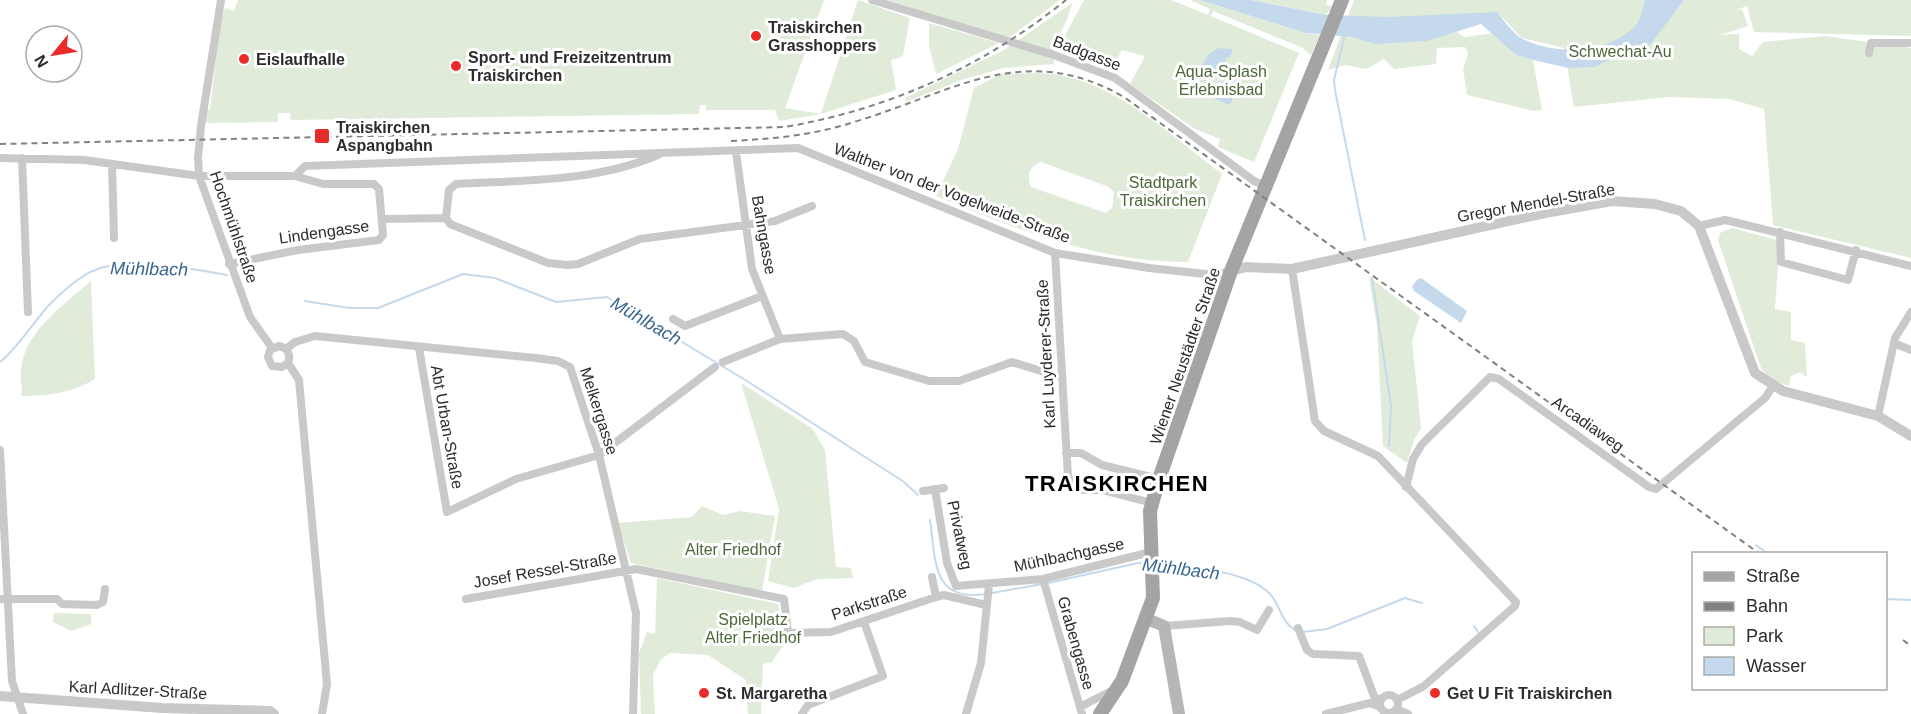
<svg xmlns="http://www.w3.org/2000/svg" width="1911" height="714" font-family="Arial,sans-serif">
<style>
.green{fill:#e1ebd9;fill-rule:evenodd}
.water{fill:#c4d9eb}
.lines{fill:none;stroke-linecap:round;stroke-linejoin:round}
.stream{stroke:#c4d9eb;stroke-width:2}
.minor{stroke:#c9c9c9;stroke-width:8}
.tertiary{stroke:#c9c9c9;stroke-width:10}
.secondary{stroke:#b6b6b6;stroke-width:12}
.primary{stroke:#a4a4a4;stroke-width:14}
.rail{stroke:#818181;stroke-width:2;stroke-dasharray:6 4.5;stroke-linecap:butt}
.poi-dot{fill:#e92b29;stroke:#fff;stroke-width:2}
.labels{text-anchor:middle;dominant-baseline:central;stroke-width:6;stroke-linejoin:round;paint-order:stroke}
.poi-label{font-size:16px;font-weight:bold;fill:#2c2c2c;stroke:#fff;text-anchor:start}
.park-label{font-size:16px;fill:#4b6839;stroke:#fff}
.street-label{font-size:16px;fill:#2c2c2c;stroke:#fff}
.water-label{font-size:18px;font-style:italic;fill:#396790;stroke:#fff}
.district-label{font-size:22px;font-weight:bold;letter-spacing:1.5px;fill:#000;stroke:#fff}
</style>
<rect width="100%" height="100%" fill="#fff"/>
<!-- green -->
<path class="green" d="M 238,0 L 824,0 L 785,108 L 821,114 L 858,0 L 910,18 L 903,56 L 891,60 L 896,90 L 821,114 L 779,121 L 775,110 L 706,110 L 706,105 L 700,105 L 699,114 L 291,120 L 290,113 L 278,113 L 278,122 L 208,123 L 205,121 L 207,109 L 210,109 L 219,29 L 225,8 L 234,11 Z
M 887,0 L 1060,0 L 1007,39 Z
M 1084,0 L 1171,0 L 1208,15 L 1210,9 L 1190,0 L 1200,0 L 1306,33 L 1320,35 L 1311,55 L 1303,48 L 1213,11 L 1211,16 L 1299,53 L 1254,162 L 1218,147 L 1220,139 L 1195,129 L 1130,84 L 1145,56 L 1122,50 L 1116,61 L 1061,43 Z
M 1251,0 L 1327,0 L 1326,4 L 1332,7 L 1326,15 Z
M 1354,0 L 1911,0 L 1911,36 L 1754,32 L 1747,6 L 1733,11 L 1742,9 L 1748,26 L 1720,35 L 1739,34 L 1739,49 L 1752,56 L 1763,42 L 1825,36 L 1911,48 L 1911,258 L 1773,225 L 1764,109 L 1730,99 L 1669,97 L 1574,107 L 1564,48 L 1522,38 L 1499,14 L 1444,35 L 1457,32 L 1464,37 L 1495,33 L 1516,55 L 1533,60 L 1542,110 L 1534,111 L 1467,95 L 1463,69 L 1468,53 L 1465,47 L 1437,48 L 1436,64 L 1394,69 L 1384,59 L 1366,69 L 1346,65 L 1328,70 Z
M 1072,3 C 1068,24 1052,42 1054,64 L 1004,68 L 964,79 L 906,102 L 905,98 L 1004,50 Z
M 929,23 L 999,43 L 936,74 L 929,46 Z
M 1001,74 C 1018,74 1036,72 1052,74 C 1118,83 1171,136 1222,174 L 1188,262 C 1098,262 1018,230 936,196 L 958,149 L 974,88 ZM 1041,162 L 1109,187 L 1114,193 L 1112,208 L 1106,213 L 1031,187 C 1026,175 1029,167 1041,162 Z
M 1732,228 L 1777,240 L 1778,266 L 1775,309 L 1791,312 L 1791,340 L 1805,343 L 1807,375 L 1806,377 L 1800,372 L 1791,376 L 1789,386 L 1770,379 L 1761,368 L 1718,240 L 1720,233 Z
M 1369,277 L 1420,316 L 1412,341 L 1421,428 L 1414,440 L 1407,463 L 1383,446 L 1377,327 Z
M 91,281 L 95,379 C 72,393 48,396 21,396 C 23,387 20,380 21,372 C 22,333 64,305 91,281 Z
M 741,383 L 813,429 L 825,450 L 836,567 L 851,568 L 853,578 L 817,579 L 794,588 L 768,581 L 779,509 Z
M 702,506 L 723,515 L 740,511 L 775,516 L 762,591 L 631,563 L 618,523 L 692,517 Z
M 657,578 L 778,604 L 784,644 L 772,662 L 763,664 L 761,714 L 748,714 L 746,680 L 708,655 L 670,653 L 661,659 L 653,675 L 655,714 L 641,714 L 639,653 L 647,632 L 655,634 Z
M 54,613 L 91,614 L 91,624 L 71,631 L 53,622 Z"/>
<!-- water -->
<path class="water" d="M 1200,0 L 1251,0 L 1326,15 L 1388,17 L 1497,12 C 1504,20 1513,34 1523,39 C 1555,56 1610,53 1635,26 C 1641,20 1642,8 1645,0 L 1684,0 L 1650,45 L 1635,58 L 1618,55 L 1595,67 L 1568,68 L 1533,60 L 1516,55 L 1481,24 L 1427,41 L 1376,44 L 1351,37 L 1306,33 Z
M 1219,48 L 1233,49 L 1230,57 L 1225,59 L 1226,65 L 1218,67 L 1215,77 L 1207,86 C 1197,71 1202,54 1219,48 Z
M 1227,72 L 1240,78 L 1237,87 L 1239,89 L 1229,105 L 1215,99 Z
M 1421,278 L 1467,311 L 1461,323 L 1414,291 L 1412,286 L 1418,279 Z"/>
<g class="lines">
<!-- stream -->
<path class="stream" d="M 1345,34 L 1334,80 L 1335,90 L 1365,240
M 1372,278 L 1391,406 L 1389,446
M 305,301 L 349,308 L 378,308 L 463,274 L 495,278 L 556,302 L 607,297 L 747,381 L 904,482 L 918,495
M 0,362 C 15,351 34,322 48,306 C 63,291 83,272 104,267 C 136,260 195,269 227,275
M 930,520 C 936,560 931,602 986,594
M 1756,545 L 1768,554
M 1157,564 C 1188,567 1246,570 1269,593 C 1281,605 1280,621 1295,630
M 1048,583 L 1138,563 L 1148,563
M 992,593 L 1042,584
M 1886,599 L 1911,600
M 1474,626 L 1478,632
M 1303,632 L 1327,629 L 1405,598 L 1422,603"/>
<!-- minor -->
<path class="minor" d="M 221,0 L 201,126 L 198,158 L 199,176 L 250,317 L 272,348
M 872,0 L 1054,55 L 1115,78 L 1254,181 L 1266,186
M 1869,53 L 1871,43 L 1911,43
M 736,152 L 752,269 L 780,339 L 843,334 L 854,341 L 865,362 L 929,381 L 959,381 L 1012,362 L 1061,377
M 0,158 L 84,160 L 199,176 L 295,176 L 323,184 L 374,184 L 379,189 L 383,235 L 379,240 L 298,250 L 229,264
M 22,158 L 28,312
M 112,164 L 114,238
M 295,176 L 305,166 L 798,148 L 1055,253 L 1149,268 L 1215,275 L 1231,271
M 446,218 L 449,190 L 456,184 C 524,180 595,182 658,155
M 383,219 L 446,218 L 450,224 L 548,263 L 567,265 L 578,264 L 640,239 L 775,221 L 812,206
M 1699,226 L 1725,220 L 1734,222 L 1911,266
M 1780,232 L 1781,262 L 1848,280 L 1856,250
M 1055,253 L 1068,477 L 1081,490 L 1102,490 L 1152,503
M 1292,269 L 1315,421 L 1324,431 L 1378,456 L 1516,602 L 1515,606 L 1424,686 L 1397,700
M 673,319 L 685,326 L 762,296
M 1894,343 L 1911,350
M 419,348 L 447,512 L 516,479 L 599,455 L 715,367
M 286,349 L 295,342 L 315,336 L 536,358 L 558,361 L 570,367 L 599,455 L 636,613 L 633,714
M 723,362 L 780,339
M 288,363 L 282,367 L 272,366 L 268,357 L 270,350 L 279,346 C 288,348 291,355 288,363 L 299,380 L 327,684 L 322,714
M 1878,416 L 1895,338 L 1911,312
M 0,450 L 12,681 L 23,714
M 1066,453 L 1081,453 L 1102,465 L 1159,479
M 1406,487 L 1413,459 L 1422,444 L 1490,377 L 1499,379 L 1649,487 L 1656,489 L 1765,398 L 1773,386
M 935,489 L 947,563 L 956,586 L 1043,579 L 1151,552
M 923,491 L 944,488
M 932,577 L 936,597 L 944,595 L 986,605
M 1043,579 L 1082,714
M 0,599 L 57,599 L 62,604 L 97,605 L 103,602 L 105,589
M 466,599 L 636,569 L 784,599 L 788,633 L 831,632 L 936,597
M 1164,626 L 1230,621 L 1240,622 L 1257,630 L 1269,610
M 1298,628 L 1307,650 L 1313,654 L 1359,656 L 1374,696 L 1380,701
M1380 704a9 9 0 1 1 18 0a9 9 0 1 1-18 0Z
M 1080,707 L 1113,690
M 1396,709 L 1408,714
M 802,714 L 808,705 L 883,676 L 864,622
M 966,714 L 981,663 L 989,585
M 1326,714 L 1370,703 L 1380,707"/>
<!-- tertiary -->
<path class="tertiary" d="M 1231,271 L 1246,267 L 1292,269 L 1545,213 L 1612,201 L 1655,204 L 1681,211 L 1699,226 L 1755,373 L 1783,391 L 1878,416 L 1911,436
M 0,696 L 162,708 L 270,711 L 274,714"/>
<!-- secondary -->
<path class="secondary" d="M 1147,619 L 1164,626 L 1179,714"/>
<!-- primary -->
<path class="primary" d="M 1100,714 L 1122,681 L 1153,598 L 1150,511 L 1159,479 L 1231,271 L 1342,0"/>
<!-- rail -->
<path class="rail" d="M 731,141 C 773,139 814,135 854,122 C 952,93 1023,39 1124,97 L 1760,554
M 0,144 L 785,127 C 889,109 983,67 1066,0
M 1903,640 L 1911,646"/>
</g>
<!-- markers -->
<g class="poi-dot">
<circle cx="756" cy="36" r="6"/>
<circle cx="244" cy="59" r="6"/>
<circle cx="456" cy="66" r="6"/>
<rect x="314" y="128" width="16" height="16" rx="3"/>
<circle cx="704" cy="693" r="6"/>
<circle cx="1435" cy="693" r="6"/>
</g>
<g class="labels">
<!-- poi labels -->
<g class="poi-label">
<text x="768" y="27">Traiskirchen<tspan x="768" dy="18">Grasshoppers</tspan></text>
<text x="468" y="57">Sport- und Freizeitzentrum<tspan x="468" dy="18">Traiskirchen</tspan></text>
<text x="256" y="59">Eislaufhalle</text>
<text x="336" y="127">Traiskirchen<tspan x="336" dy="18">Aspangbahn</tspan></text>
<text x="716" y="693">St. Margaretha</text>
<text x="1447" y="693">Get U Fit Traiskirchen</text>
</g>
<!-- park labels -->
<g class="park-label">
<text x="1620" y="51">Schwechat-Au</text>
<text x="1221" y="71">Aqua-Splash<tspan x="1221" dy="18">Erlebnisbad</tspan></text>
<text x="1163" y="182">Stadtpark<tspan x="1163" dy="18">Traiskirchen</tspan></text>
<text x="733" y="549">Alter Friedhof</text>
<text x="753" y="619">Spielplatz<tspan x="753" dy="18">Alter Friedhof</tspan></text>
</g>
<!-- street labels -->
<g class="street-label">
<text transform="translate(1087 53) rotate(21)">Badgasse</text>
<text transform="translate(952 193) rotate(21)">Walther von der Vogelweide-Straße</text>
<text transform="translate(1536 203) rotate(-10)">Gregor Mendel-Straße</text>
<text transform="translate(234 227) rotate(71)">Hochmühlstraße</text>
<text transform="translate(324 232) rotate(-8)">Lindengasse</text>
<text transform="translate(764 235) rotate(80)">Bahngasse</text>
<text transform="translate(1046 354) rotate(-93)">Karl Luyderer-Straße</text>
<text transform="translate(1185 356) rotate(-71)">Wiener Neustädter Straße</text>
<text transform="translate(599 411) rotate(72)">Melkergasse</text>
<text transform="translate(1588 424) rotate(35)">Arcadiaweg</text>
<text transform="translate(447 427) rotate(80)">Abt Urban-Straße</text>
<text transform="translate(960 535) rotate(78)">Privatweg</text>
<text transform="translate(1069 555) rotate(-12)">Mühlbachgasse</text>
<text transform="translate(545 570) rotate(-10)">Josef Ressel-Straße</text>
<text transform="translate(869 603) rotate(-18)">Parkstraße</text>
<text transform="translate(1076 643) rotate(74)">Grabengasse</text>
<text transform="translate(138 690) rotate(3)">Karl Adlitzer-Straße</text>
</g>
<!-- water labels -->
<g class="water-label">
<text transform="translate(149 269) rotate(1)">Mühlbach</text>
<text transform="translate(646 321) rotate(30)">Mühlbach</text>
<text transform="translate(1181 569) rotate(7)">Mühlbach</text>
</g>
<!-- district labels -->
<g class="district-label">
<text x="1117" y="483">TRAISKIRCHEN</text>
</g>
</g>
<!-- legend -->
<rect x="1692" y="552" width="195" height="138" fill="#ffffff" stroke="#ababab" stroke-width="1.5"/>
<rect x="1704" y="572" width="30" height="9" fill="#a4a4a4" stroke="#ababab" stroke-width="1.5"/>
<text x="1746" y="582" font-size="18" fill="#2c2c2c">Straße</text>
<rect x="1704" y="602" width="30" height="9" fill="#818181" stroke="#ababab" stroke-width="1.5"/>
<text x="1746" y="612" font-size="18" fill="#2c2c2c">Bahn</text>
<rect x="1704" y="627" width="30" height="18" fill="#e1ebd9" stroke="#ababab" stroke-width="1.5"/>
<text x="1746" y="642" font-size="18" fill="#2c2c2c">Park</text>
<rect x="1704" y="657" width="30" height="18" fill="#c4d9eb" stroke="#ababab" stroke-width="1.5"/>
<text x="1746" y="672" font-size="18" fill="#2c2c2c">Wasser</text>
<!-- north arrow -->
<g transform="translate(54 54) rotate(240)"><circle r="28" fill="#ffffff" stroke="#ababab" stroke-width="1.5"/>
<path d="M0-4.5L10 22L0 15L-10 22Z" fill="#e92b29"/>
<text y="-9" font-size="16" font-weight="bold" text-anchor="middle" fill="#2c2c2c">N</text>
</g>
</svg>
